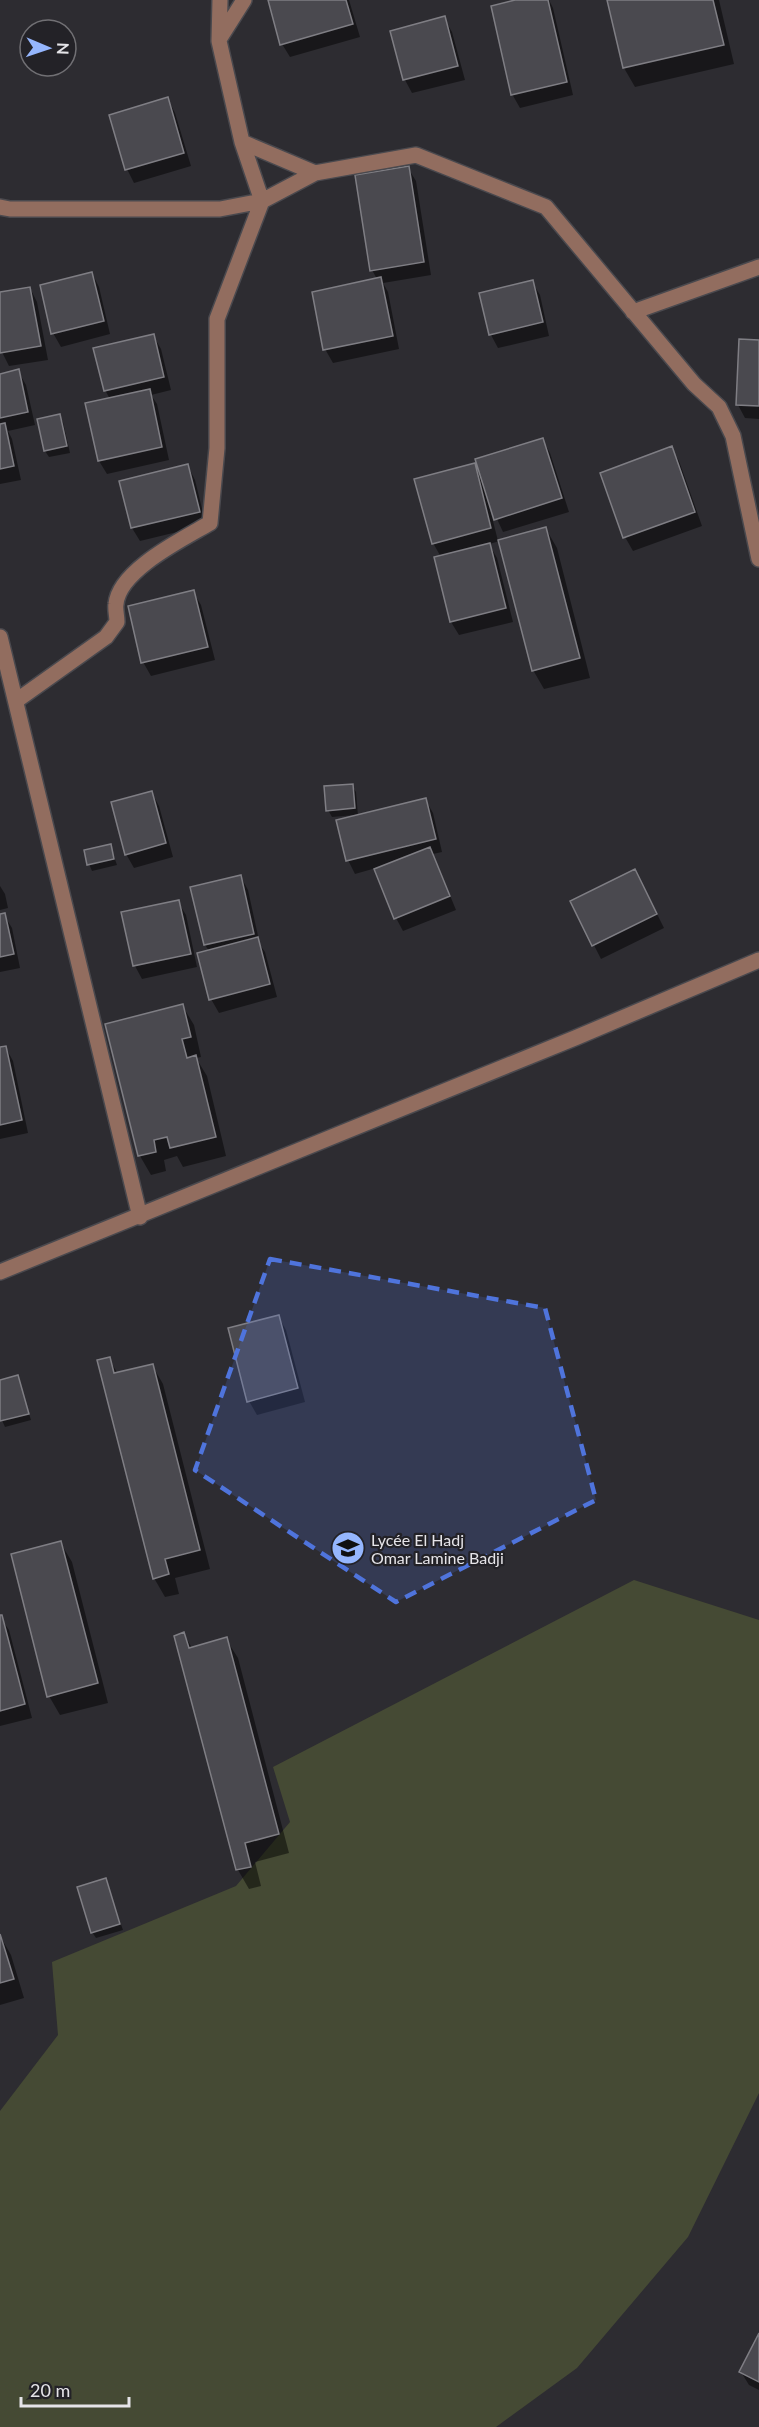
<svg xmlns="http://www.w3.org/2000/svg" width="759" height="2427" font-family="Lato,sans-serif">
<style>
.green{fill:#454a34}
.shadow{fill:#0007}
.building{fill:#4a494f;stroke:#7f7e84;stroke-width:1.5}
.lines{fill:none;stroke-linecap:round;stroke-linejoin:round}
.minor-casing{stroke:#4a494e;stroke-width:18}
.minor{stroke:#926d5f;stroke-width:15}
.marked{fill:#4f74dc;fill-opacity:0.2;stroke:#4f74dc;stroke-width:4.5;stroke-dasharray:12 8;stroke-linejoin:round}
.labels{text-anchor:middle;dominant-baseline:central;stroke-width:4.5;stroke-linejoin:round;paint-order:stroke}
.poi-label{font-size:16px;fill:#e5e4e8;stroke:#232227;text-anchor:start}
</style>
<rect width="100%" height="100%" fill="#2d2c31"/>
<!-- green -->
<path class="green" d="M 634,1580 L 759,1620 L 759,2093 L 688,2237 L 577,2368 L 496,2427 L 0,2427 L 0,2111 L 58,2035 L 52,1962 L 236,1886 L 290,1822 L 273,1767 Z"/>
<!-- shadow -->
<path class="shadow" d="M 269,0 L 349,0 L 360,37 L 290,57 L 282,44 Z
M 522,0 L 549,0 L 553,8 L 573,95 L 520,108 L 512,94 Z
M 608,0 L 719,0 L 734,64 L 635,87 L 624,68 Z
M 444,18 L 452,32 L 465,80 L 412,93 L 405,80 L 392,32 Z
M 168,99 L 175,113 L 191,166 L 134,183 L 127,169 Z
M 408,168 L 416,181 L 431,275 L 383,283 L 388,292 L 399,349 L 333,363 L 325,349 L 377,279 L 372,270 Z
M 92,273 L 99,287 L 110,334 L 61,347 L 53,333 Z
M 532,282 L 540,295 L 549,336 L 498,348 L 491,335 L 481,295 Z
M 30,288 L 37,302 L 48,360 L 9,366 L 2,352 L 0,343 L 0,293 Z
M 153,335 L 161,349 L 171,390 L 151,395 L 157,404 L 169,460 L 107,474 L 99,461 L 110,399 L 105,390 Z
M 759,341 L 759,419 L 745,418 L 738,405 Z
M 18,371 L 26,385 L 35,425 L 8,431 L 12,439 L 21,480 L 0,484 L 0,375 Z
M 59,415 L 63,422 L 70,453 L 49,457 L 45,451 Z
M 543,440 L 550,453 L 569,512 L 503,532 L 492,508 L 490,509 L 498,541 L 546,529 L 557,548 L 590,678 L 544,689 L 533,670 L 500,541 L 489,544 L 497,558 L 513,622 L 459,635 L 451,622 L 436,558 L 441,557 L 433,543 L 474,464 L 481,477 Z
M 671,448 L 679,461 L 702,526 L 633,551 L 625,537 L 602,474 Z
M 188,466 L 195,480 L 206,525 L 140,541 L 132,528 L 121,482 Z
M 193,592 L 201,605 L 215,660 L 151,676 L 143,662 Z
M 352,786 L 356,792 L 358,816 L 425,799 L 433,813 L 442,852 L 433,854 L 456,910 L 403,931 L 396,918 L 376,868 L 355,874 L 348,860 L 355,815 L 332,817 L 328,810 Z
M 152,793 L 159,806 L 173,857 L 134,868 L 126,854 Z
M 110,845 L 117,865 L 92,871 L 89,864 Z
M 241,877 L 248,890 L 260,945 L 265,952 L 277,997 L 219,1013 L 211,999 L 209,951 L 205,945 Z
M 642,884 L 664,928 L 601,959 L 572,902 Z
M 0,886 L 5,894 L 8,908 L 0,910 Z
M 178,902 L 186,915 L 197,967 L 142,979 L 135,966 Z
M 0,914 L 4,915 L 12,928 L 20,968 L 0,972 Z
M 182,1005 L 194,1025 L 201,1057 L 196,1058 L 207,1076 L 226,1156 L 183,1167 L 177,1156 L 164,1160 L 166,1171 L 151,1175 L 140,1156 L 107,1025 Z
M 6,1048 L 13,1061 L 28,1133 L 0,1139 L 0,1049 Z
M 278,1316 L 286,1330 L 305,1402 L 257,1415 L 249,1401 Z
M 109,1359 L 118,1374 L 152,1365 L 163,1384 L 210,1569 L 175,1578 L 179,1594 L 165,1597 L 154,1578 Z
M 17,1376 L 31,1420 L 5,1427 L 0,1416 L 0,1381 Z
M 60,1542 L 72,1562 L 108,1703 L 60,1715 L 49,1696 Z
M 0,1617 L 9,1630 L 32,1718 L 0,1726 Z
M 184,1634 L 192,1648 L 226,1639 L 238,1658 L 289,1853 L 255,1862 L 261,1886 L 249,1889 L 238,1870 L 176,1637 Z
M 105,1880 L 123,1930 L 96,1938 L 92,1932 Z
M 0,1936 L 11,1955 L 24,1998 L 0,2005 Z
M 759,2336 L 759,2390 L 749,2385 L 741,2372 Z"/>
<!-- building -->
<path class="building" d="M 268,0 L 346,0 L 353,24 L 280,45 Z
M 515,0 L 548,0 L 567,82 L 511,95 L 491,6 Z
M 607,0 L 713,0 L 724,45 L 623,68 Z
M 445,16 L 458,66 L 403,80 L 390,31 Z
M 168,97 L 184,153 L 125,170 L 109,115 Z
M 409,166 L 424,262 L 370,271 L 355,175 Z
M 92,272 L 104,321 L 51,334 L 40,285 Z
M 381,277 L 393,336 L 323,350 L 312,292 Z
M 533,280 L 543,322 L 489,335 L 479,293 Z
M 30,287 L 41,346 L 0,353 L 0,292 Z
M 154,334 L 164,377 L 104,391 L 93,348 Z
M 739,339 L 759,340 L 759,406 L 736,405 Z
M 19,369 L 28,412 L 0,418 L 0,374 Z
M 150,389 L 162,447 L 98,461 L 85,403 Z
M 60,414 L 67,446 L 44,451 L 37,419 Z
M 5,423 L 14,466 L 0,469 L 0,424 Z
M 543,438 L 562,498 L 494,520 L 475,459 Z
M 672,446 L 695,512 L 623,538 L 600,473 Z
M 475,463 L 491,528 L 432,544 L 414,479 Z
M 188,464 L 200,512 L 131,528 L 119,481 Z
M 546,527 L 580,658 L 532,671 L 498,540 Z
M 490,543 L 506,608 L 450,622 L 434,557 Z
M 194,590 L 208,647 L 141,663 L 128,606 Z
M 353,784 L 355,808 L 326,811 L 324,786 Z
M 152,791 L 166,843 L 125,855 L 111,802 Z
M 426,798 L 436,839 L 346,861 L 336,820 Z
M 111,844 L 114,859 L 87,865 L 84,850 Z
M 430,847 L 450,896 L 394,919 L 374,869 Z
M 635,869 L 657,914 L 592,946 L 570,901 Z
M 241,875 L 254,934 L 204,945 L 190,887 Z
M 179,900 L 191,954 L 133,966 L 121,912 Z
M 5,913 L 14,954 L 0,957 L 0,914 Z
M 258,937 L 270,984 L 209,1000 L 197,953 Z
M 183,1004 L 191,1037 L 182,1039 L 187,1058 L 196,1055 L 216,1137 L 170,1148 L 167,1137 L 154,1140 L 156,1152 L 138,1156 L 105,1024 Z
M 6,1046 L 22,1120 L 0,1125 L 0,1047 Z
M 279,1315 L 298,1388 L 247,1402 L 228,1328 Z
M 110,1357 L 114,1373 L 153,1364 L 200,1550 L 165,1559 L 169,1574 L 153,1579 L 97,1360 Z
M 18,1375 L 29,1414 L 0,1421 L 0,1380 Z
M 61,1541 L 98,1683 L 47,1697 L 11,1554 Z
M 0,1615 L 2,1615 L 25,1704 L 0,1711 Z
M 184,1632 L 189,1648 L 227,1637 L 279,1834 L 245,1843 L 251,1867 L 236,1870 L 174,1636 Z
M 106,1878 L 120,1924 L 91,1933 L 77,1887 Z
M 0,1934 L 14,1979 L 0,1983 Z
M 759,2333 L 759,2382 L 739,2372 Z"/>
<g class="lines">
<defs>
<path id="minor" d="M 220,0 L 219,41 L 242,142 L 315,173
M 220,38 L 244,0
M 0,207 L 10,209 L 220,209 L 262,201 L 315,173 L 416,155 L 546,207 L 694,384 L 719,407 L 733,436 L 759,559
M 633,312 L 759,267
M 0,637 L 140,1217
M 16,701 L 106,637 L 117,622 C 117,616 115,609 116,604 C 119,570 183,539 210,523 L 217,448 L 217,319 L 262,201 L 242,142
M 0,1272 L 575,1038 L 759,960"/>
</defs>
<!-- minor casing -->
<use href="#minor" class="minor-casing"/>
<!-- minor -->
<use href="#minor" class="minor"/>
</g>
<!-- marked area -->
<path class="marked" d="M 270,1259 L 545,1308 L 596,1500 L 396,1602 L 195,1470 Z"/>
<!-- icons -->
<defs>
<symbol id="school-disc" viewBox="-11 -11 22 22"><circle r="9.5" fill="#95b6fd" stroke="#232227"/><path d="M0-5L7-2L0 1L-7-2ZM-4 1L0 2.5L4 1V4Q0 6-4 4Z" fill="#111"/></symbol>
</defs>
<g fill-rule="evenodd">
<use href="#school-disc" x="329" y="1529" width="38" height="38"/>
</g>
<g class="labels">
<!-- poi labels -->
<g class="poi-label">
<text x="371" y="1539">Lycée El Hadj<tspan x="371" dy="18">Omar Lamine Badji</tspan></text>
</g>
</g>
<!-- north arrow -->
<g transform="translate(48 48) rotate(92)"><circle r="28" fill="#232227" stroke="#717074" stroke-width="1.5"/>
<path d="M0-4.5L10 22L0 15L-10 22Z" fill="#95b6fd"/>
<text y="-9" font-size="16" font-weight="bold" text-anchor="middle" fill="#e5e4e8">N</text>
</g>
<!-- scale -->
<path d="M21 2397v9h108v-9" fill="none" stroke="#e5e4e8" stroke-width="3"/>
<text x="30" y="2397" font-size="18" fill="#e5e4e8" stroke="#232227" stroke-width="4.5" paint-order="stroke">20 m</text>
</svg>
